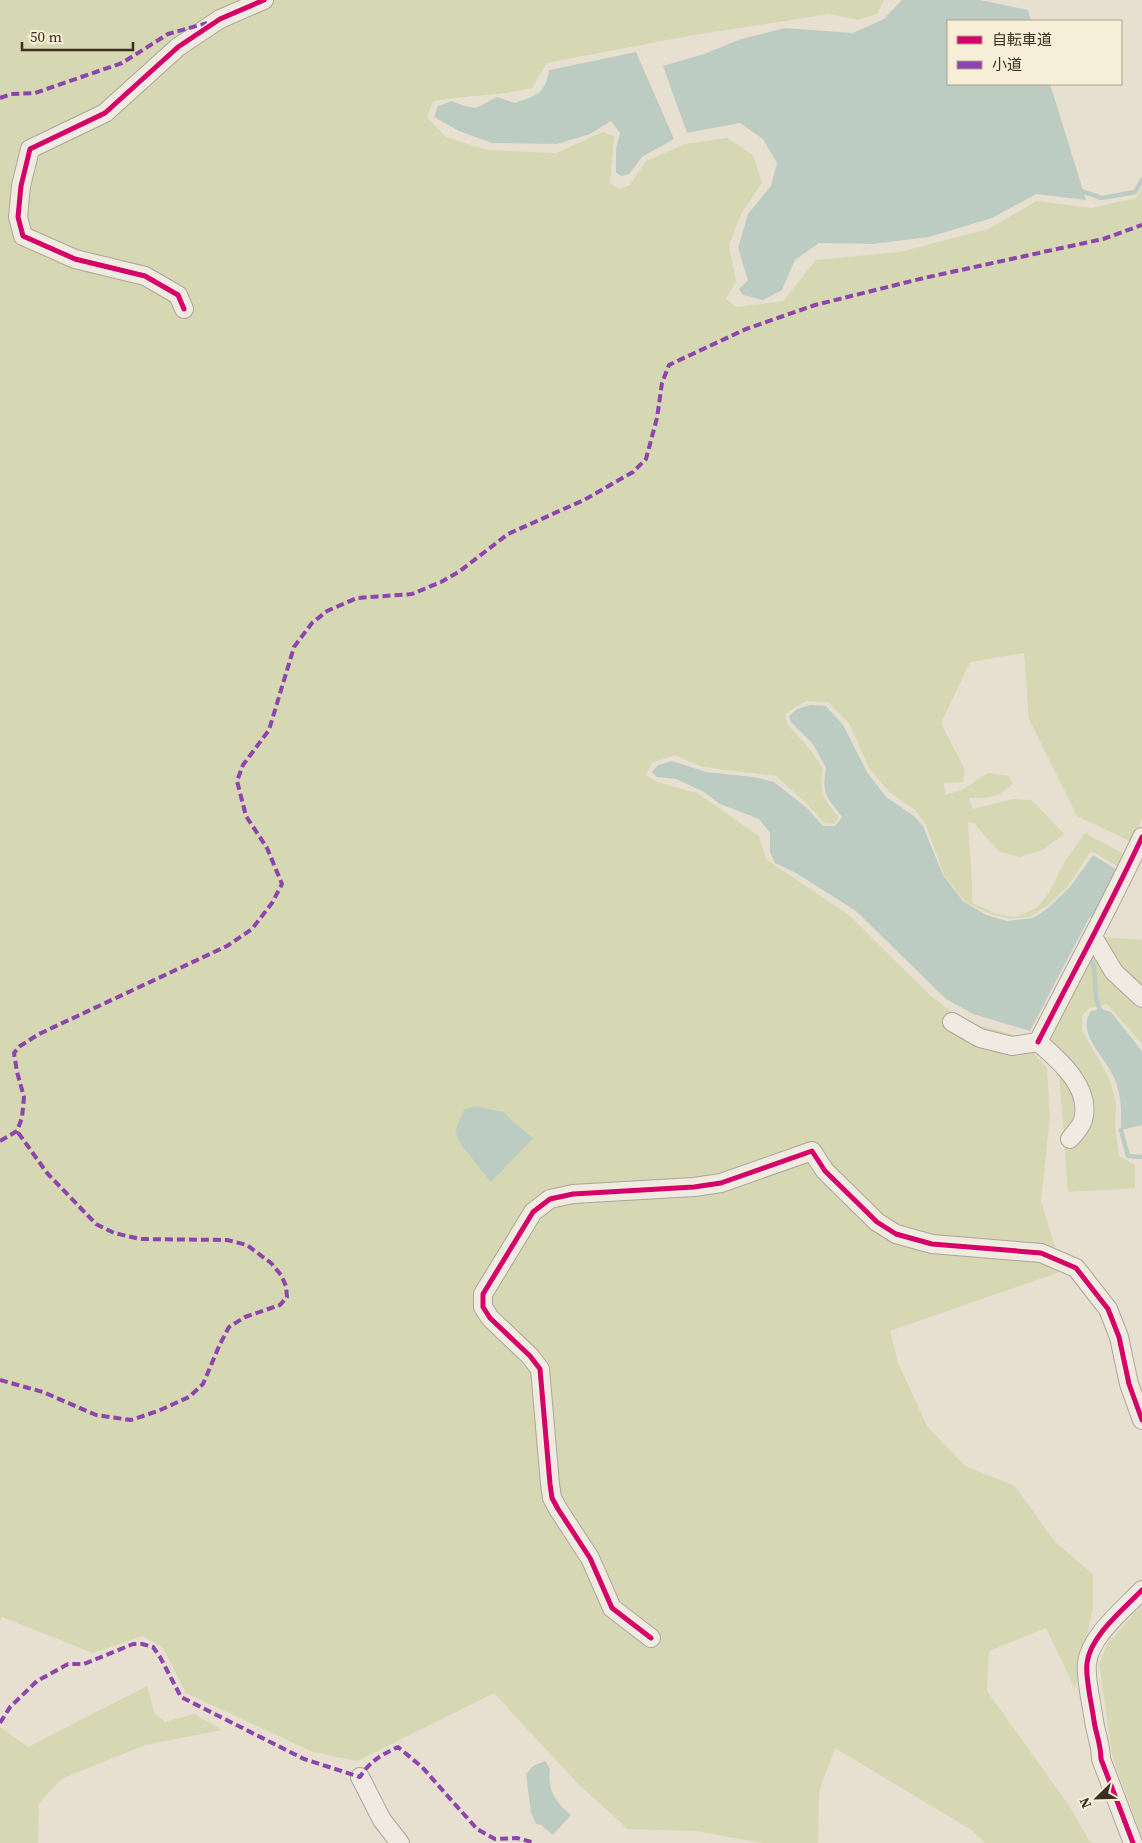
<svg xmlns="http://www.w3.org/2000/svg" width="1142" height="1843" font-family="'Source Serif 4','Noto Sans JP',serif">
<style>
.green{fill:#d6d7b3;fill-rule:evenodd}
.water{fill:#bcccc2}
.lines{fill:none;stroke-linecap:round;stroke-linejoin:round}
.stream{stroke:#bcccc2;stroke-width:4.5}
.street-casing{stroke:#ada599;stroke-width:20}
.street{stroke:#efebe3;stroke-width:18}
.quiet{stroke:#8e44ad;stroke-width:4;stroke-dasharray:8 4;stroke-linecap:butt}
.cycleway-casing{stroke:#f7eed8;stroke-width:8}
.cycleway{stroke:#d6006c;stroke-width:5}
</style>
<rect width="100%" height="100%" fill="#e7e0d1"/>
<!-- green -->
<path class="green" d="M 0,0 L 884,0 L 877,14 L 858,20 L 829,14 L 688,36 L 547,63 L 532,88 C 499,96 466,95 433,101 L 427,117 L 446,137 L 487,150 L 556,153 L 603,132 L 614,136 L 610,183 L 619,189 L 630,185 L 646,161 L 685,144 L 727,138 L 753,155 L 762,183 L 742,212 L 729,245 L 736,281 L 726,299 L 737,307 L 783,301 L 816,260 L 900,252 L 988,229 L 1037,201 L 1091,208 L 1136,198 L 1142,188 L 1142,819 L 1132,842 L 1077,816 L 1029,719 L 1024,653 L 970,662 L 941,723 L 965,770 L 963,782 L 944,783 L 945,795 L 962,790 L 988,773 L 1009,776 L 1013,784 C 996,798 991,798 969,798 L 973,809 L 1013,799 L 1032,800 L 1064,834 L 1043,850 L 1019,857 L 998,851 L 974,823 L 968,822 C 969,848 973,877 972,903 L 997,914 L 1017,917 L 1038,907 L 1049,893 L 1065,861 L 1085,833 L 1124,854 L 1119,867 L 1091,851 L 1068,886 L 1047,906 L 1030,917 L 1010,919 L 991,914 L 971,905 L 965,901 L 944,875 L 925,823 L 914,809 L 890,793 L 869,768 L 849,723 L 828,702 L 806,701 L 785,714 L 787,724 L 808,747 L 823,768 C 819,795 823,797 839,818 L 833,824 L 824,823 L 806,803 L 776,776 L 703,767 L 675,755 L 652,763 L 646,775 L 657,782 L 697,793 L 759,836 L 766,859 L 850,916 L 931,996 L 963,1021 L 1019,1036 L 1047,1068 L 1050,1115 L 1041,1202 L 1063,1271 L 890,1331 L 898,1363 L 927,1426 L 965,1466 L 1015,1486 L 1055,1542 L 1093,1574 L 1093,1608 L 1075,1689 L 1046,1628 L 989,1651 L 987,1691 L 1070,1807 L 1090,1842 L 1094,1843 L 985,1843 L 973,1831 L 835,1748 L 819,1792 L 818,1843 L 762,1843 L 696,1831 L 628,1829 L 578,1784 L 494,1693 L 357,1761 L 313,1752 L 186,1693 L 163,1648 L 143,1636 L 93,1653 L 2,1617 L 0,1621 ZM 475,1106 L 504,1112 L 512,1121 L 491,1182 L 481,1167 Z
M 1103,937 L 1142,940 L 1142,986 L 1118,964 Z
M 1094,949 L 1142,1005 L 1142,1044 L 1107,1004 L 1089,1008 L 1082,1016 L 1082,1030 L 1110,1080 L 1116,1104 L 1115,1126 L 1119,1156 L 1135,1165 L 1135,1188 L 1068,1192 L 1058,1059 L 1045,1040 Z
M 1142,1605 L 1142,1837 L 1113,1759 L 1099,1664 L 1107,1644 Z
M 147,1686 L 155,1714 L 165,1722 L 194,1714 L 222,1730 L 145,1745 L 61,1779 L 39,1803 L 38,1843 L 0,1843 L 0,1727 L 28,1747 Z"/>
<!-- water -->
<path class="water" d="M 902,0 L 980,0 L 1028,10 L 1031,21 L 948,21 L 948,84 L 1050,84 L 1086,200 L 1036,194 L 992,218 L 929,237 L 873,244 L 819,243 L 795,260 L 782,290 L 763,300 L 743,295 L 739,289 L 748,280 L 738,248 L 748,214 L 771,186 L 777,163 L 763,139 L 740,123 L 687,133 L 663,66 L 704,54 L 741,39 L 785,28 L 853,33 L 884,19 Z
M 636,52 L 674,139 L 642,157 L 629,174 L 622,176 L 616,173 L 616,149 L 620,133 L 611,121 L 590,134 L 557,144 L 492,143 L 459,131 L 434,117 L 438,106 L 452,101 L 464,106 L 476,108 L 497,97 L 515,103 C 536,95 545,95 549,70 Z
M 810,705 L 826,706 L 843,725 L 867,772 L 886,797 L 914,816 L 923,826 L 943,875 L 963,901 L 986,915 L 1007,921 L 1033,918 L 1048,908 L 1070,887 L 1093,855 L 1117,870 L 1096,914 L 1089,918 L 1030,1031 L 973,1014 L 946,999 L 856,911 L 796,873 L 775,863 L 770,852 L 770,833 L 759,819 L 720,804 L 704,792 L 676,779 L 657,777 L 652,772 L 658,765 L 672,761 L 706,772 L 753,777 L 774,782 L 808,809 L 823,826 L 835,826 L 842,817 C 827,797 821,795 826,768 L 813,744 L 791,722 L 789,716 L 797,709 Z
M 1102,1009 L 1111,1012 L 1142,1051 L 1142,1125 L 1121,1130 C 1121,1113 1122,1096 1115,1080 C 1107,1058 1075,1034 1091,1011 Z
M 475,1106 L 504,1112 L 512,1121 L 533,1138 L 491,1182 L 462,1146 L 455,1131 L 464,1110 Z
M 545,1761 L 550,1769 C 547,1791 555,1801 571,1815 L 553,1835 L 541,1825 L 536,1824 L 531,1813 L 526,1774 L 533,1766 Z"/>
<g class="lines">
<!-- stream -->
<path class="stream" d="M 1078,190 L 1102,198 L 1135,192 L 1142,180
M 1088,956 L 1094,966 L 1096,998 L 1101,1013
M 1121,1130 L 1128,1156 L 1142,1157"/>
<defs>
<path id="street" d="M 184,309 L 178,295 L 145,276 L 75,259 L 23,236 L 18,217 L 21,186 L 30,149 L 105,113 L 178,47 L 220,19 L 264,0
M 1093,937 L 1114,972 L 1142,998
M 952,1022 L 980,1038 L 1012,1046 L 1038,1042
M 1038,1042 C 1073,973 1110,906 1142,837
M 1038,1042 C 1059,1060 1092,1088 1083,1120 C 1081,1127 1074,1134 1070,1139
M 651,1638 L 612,1608 L 590,1558 L 558,1509 L 552,1498 L 550,1484 L 540,1369 L 530,1356 L 490,1318 L 483,1307 L 483,1294 L 533,1212 L 550,1199 L 573,1194 L 694,1187 L 721,1183 L 812,1151 L 825,1171 L 877,1222 L 896,1234 L 932,1244 L 1041,1253 L 1076,1268 L 1108,1309 L 1119,1337 L 1129,1384 L 1142,1420
M 360,1777 L 382,1820 L 400,1843
M 1133,1843 L 1101,1759 C 1101,1745 1096,1734 1094,1721 C 1092,1705 1085,1678 1087,1663 C 1090,1636 1124,1609 1142,1590"/>
</defs>
<!-- street casing -->
<use href="#street" class="street-casing"/>
<!-- street -->
<use href="#street" class="street"/>
<!-- quiet -->
<path class="quiet" d="M 0,98 L 11,94 L 35,93 L 122,63 L 168,34 L 207,23
M 0,1141 L 17,1131 L 22,1118 L 24,1097 L 17,1072 L 14,1053 L 20,1046 L 39,1034 L 227,946 L 252,929 L 272,903 L 282,884 L 267,848 L 246,816 L 237,781 L 243,765 L 269,730 L 294,647 L 312,623 L 327,611 L 357,598 L 412,594 L 441,582 L 460,571 L 508,534 L 584,500 L 633,472 L 646,459 L 657,418 L 662,383 L 669,365 L 746,329 L 815,305 L 924,278 L 1103,239 L 1142,225
M 0,1380 L 43,1392 L 96,1415 L 131,1420 L 158,1411 L 189,1397 L 203,1384 L 220,1344 L 229,1327 L 245,1317 L 280,1305 L 287,1297 L 286,1286 L 281,1275 L 271,1263 L 247,1245 L 227,1240 L 140,1239 L 114,1233 L 96,1224 L 47,1173 L 17,1131
M 0,1723 L 10,1707 L 37,1681 L 68,1664 L 84,1664 L 133,1644 L 142,1644 L 153,1647 L 160,1657 L 181,1697 L 304,1759 L 360,1777 C 370,1761 381,1755 398,1747 L 422,1767 L 477,1829 L 495,1839 L 517,1838 L 535,1843"/>
<defs>
<path id="cycleway" d="M 184,309 L 178,295 L 145,276 L 75,259 L 23,236 L 18,217 L 21,186 L 30,149 L 105,113 L 178,47 L 220,19 L 264,0
M 1038,1042 C 1073,973 1110,906 1142,837
M 651,1638 L 612,1608 L 590,1558 L 558,1509 L 552,1498 L 550,1484 L 540,1369 L 530,1356 L 490,1318 L 483,1307 L 483,1294 L 533,1212 L 550,1199 L 573,1194 L 694,1187 L 721,1183 L 812,1151 L 825,1171 L 877,1222 L 896,1234 L 932,1244 L 1041,1253 L 1076,1268 L 1108,1309 L 1119,1337 L 1129,1384 L 1142,1420
M 1133,1843 L 1101,1759 C 1101,1745 1096,1734 1094,1721 C 1092,1705 1085,1678 1087,1663 C 1090,1636 1124,1609 1142,1590"/>
</defs>
<!-- cycleway casing -->
<use href="#cycleway" class="cycleway-casing"/>
<!-- cycleway -->
<use href="#cycleway" class="cycleway"/>
</g>
<!-- legend -->
<rect x="947" y="20" width="175" height="65" fill="#f7eed8" stroke="#ada18e"/>
<rect x="957" y="36" width="25" height="8" fill="#d6006c" stroke="#ada18e"/>
<text x="992" y="45" font-size="15" fill="#3d2e20">自転車道</text>
<rect x="957" y="61" width="25" height="8" fill="#8e44ad" stroke="#ada18e"/>
<text x="992" y="70" font-size="15" fill="#3d2e20">小道</text>
<!-- north arrow -->
<g transform="translate(1097 1798) rotate(247)" stroke="#f7eed8" stroke-width="4" paint-order="stroke">
<path d="M0-4L9 19L0 12L-9 19Z" fill="#3d2e20"/>
<text y="-8" font-size="14" font-weight="bold" text-anchor="middle" fill="#3d2e20">N</text>
</g>
<!-- scale -->
<path d="M22 42v8h111v-8" fill="none" stroke="#3d2e20" stroke-width="2.5"/>
<text x="30" y="42" font-size="15" fill="#3d2e20" stroke="#f7eed8" stroke-width="4" paint-order="stroke">50 m</text>
</svg>
